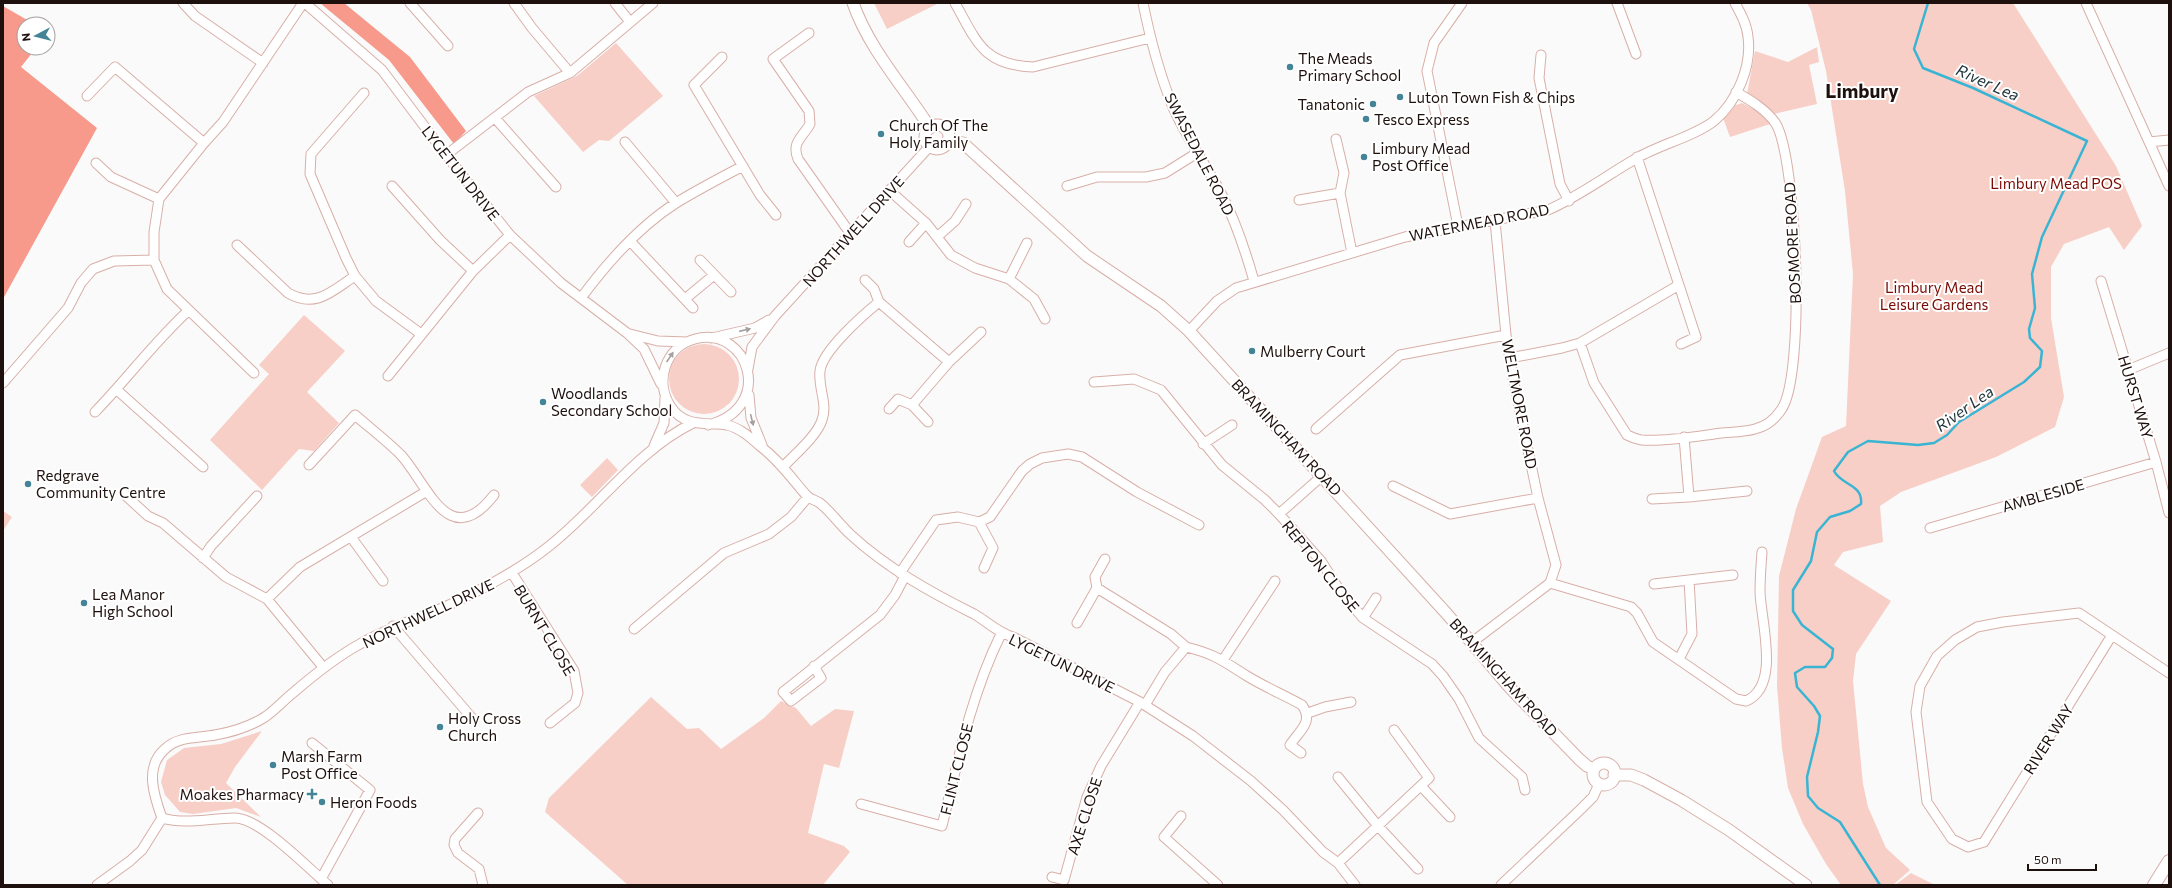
<svg xmlns="http://www.w3.org/2000/svg" width="2172" height="888" font-family="Commissioner,sans-serif">
<style>
.green{fill:#f8cfc7}
.forest{fill:#f79a8b}
.lines{fill:none;stroke-linecap:round;stroke-linejoin:round}
.stream{stroke:#39b5d3;stroke-width:2.5}
.minor-casing{stroke:#d8afa8;stroke-width:11}
.tertiary-casing{stroke:#d8afa8;stroke-width:13}
.secondary-casing{stroke:#d8afa8;stroke-width:14}
.minor{stroke:#fff;stroke-width:9}
.tertiary{stroke:#fff;stroke-width:11}
.secondary{stroke:#fff;stroke-width:12}
.oneway{fill:#a59f9e}
.poi-dot{fill:#438597;stroke:#fff;stroke-width:1.5}
.labels{text-anchor:middle;dominant-baseline:central;stroke-width:4;stroke-linejoin:round;paint-order:stroke}
.poi-label{font-size:15px;fill:#1e100d;stroke:#fff;text-anchor:start}
.street-label{font-size:15px;fill:#1e100d;stroke:#fff}
.park-label{font-size:15px;fill:#7a0b04;stroke:#fff}
.water-label{font-size:16px;font-style:italic;fill:#1e3339;stroke:#fff}
.district-label{font-size:19px;font-weight:bold;fill:#1e100d;stroke:#fff}
</style>
<rect width="100%" height="100%" fill="#fafafa"/>
<!-- green -->
<path class="green" d="M 874,3 L 939,3 L 887,29 Z
M 1807,3 L 2013,3 L 2116,166 L 2142,226 L 2124,250 L 2109,227 L 2064,244 L 2051,267 L 2051,318 L 2064,397 L 2055,427 L 1996,457 L 1901,492 L 1880,506 L 1883,542 L 1843,552 L 1834,565 L 1891,601 L 1856,654 L 1853,681 L 1863,784 L 1868,807 L 1886,848 L 1910,870 L 1893,885 L 1841,885 L 1826,864 L 1803,824 L 1788,788 L 1782,748 L 1777,686 L 1779,576 L 1796,509 L 1822,437 L 1846,426 L 1853,274 L 1845,191 L 1826,71 L 1811,10 Z
M 616,43 L 663,96 L 609,141 L 599,140 L 583,152 L 534,96 L 577,76 Z
M 1817,47 L 1819,62 L 1809,65 L 1817,104 L 1774,114 L 1747,94 L 1755,51 L 1788,62 Z
M 1742,103 L 1759,112 L 1770,124 L 1730,137 L 1723,118 L 1733,106 Z
M 304,315 L 345,351 L 307,392 L 339,423 L 314,451 L 299,449 L 262,490 L 210,440 L 269,374 L 259,365 Z
M669 379a35 35 0 1 1 70 0a35 35 0 1 1-70 0Z
M 607,458 L 618,470 L 592,497 L 580,485 Z
M 3,511 L 12,517 L 3,531 Z
M 651,697 L 687,729 L 699,728 L 721,749 L 764,718 L 781,701 L 796,708 L 811,726 L 835,709 L 854,711 L 839,768 L 824,764 L 808,833 L 844,846 L 850,852 L 823,885 L 628,885 L 545,812 L 549,798 Z
M 262,731 L 235,767 L 226,783 L 261,817 L 236,808 L 193,814 L 180,812 L 165,795 L 161,782 L 167,760 L 184,748 L 221,744 Z
M 1911,873 L 1935,885 L 1895,885 Z"/>
<!-- forest -->
<path class="forest" d="M 320,3 L 344,3 L 410,57 L 466,131 L 454,144 L 389,60 Z
M 3,6 L 34,24 L 24,24 L 24,48 L 36,48 L 21,67 L 97,128 L 3,299 Z"/>
<g class="lines">
<!-- stream -->
<path class="stream" d="M 1880,885 L 1840,822 L 1818,808 L 1808,796 L 1807,777 L 1818,732 L 1820,716 L 1814,706 L 1797,687 L 1795,673 L 1805,667 L 1825,667 L 1832,658 L 1833,649 L 1802,625 L 1793,611 L 1793,590 L 1811,561 L 1817,532 L 1830,517 L 1850,511 L 1861,504 C 1863,484 1842,486 1834,471 L 1848,452 L 1868,441 L 1918,445 L 1934,443 L 1947,435 L 1959,422 L 2024,382 L 2040,367 L 2042,351 L 2030,338 L 2029,329 L 2035,308 L 2032,274 L 2042,237 L 2087,141 L 1973,88 L 1923,68 L 1914,49 L 1928,3"/>
<defs>
<path id="minor" d="M 183,3 L 195,16 L 263,63
M 305,3 L 382,70 L 446,155 L 510,235 L 561,283 L 627,333 L 644,349 L 661,384
M 410,3 L 448,46
M 514,3 L 532,28 L 570,73
M 615,3 L 630,22
M 955,3 C 977,42 983,65 1033,67 L 1150,38
M 1143,3 C 1150,38 1159,72 1172,105 C 1186,138 1208,167 1224,199 C 1237,225 1246,253 1254,281
M 1617,3 L 1636,54
M 2086,3 L 2169,186
M 809,33 L 773,59 L 809,111 L 810,124 C 803,137 791,142 798,159 L 850,233
M 1541,55 L 1539,78 L 1560,184 L 1569,201
M 722,57 L 694,85 L 760,195 L 776,215
M 364,93 L 311,154 L 310,174 L 346,258 L 355,276 L 376,301 L 421,334
M 87,96 L 115,67 L 204,143
M 495,118 L 556,187
M 1336,139 L 1344,173 L 1340,193 L 1352,253
M 625,142 L 676,203
M 2149,142 L 2169,140
M 446,155 L 528,92 L 570,73 L 653,3
M 1637,157 L 1696,337 L 1681,344
M 96,163 L 111,177 L 159,199
M 392,186 L 440,240 L 473,271
M 1067,186 L 1097,177 L 1146,177 L 1165,173 L 1197,153
M 889,190 L 926,223 L 951,255 L 975,268 L 1009,279 L 1034,299 L 1045,319
M 1299,200 L 1340,193
M 1458,226 L 1427,71 L 1434,43 L 1462,3
M 937,237 L 955,221 L 966,204
M 630,241 L 693,308
M 909,242 L 926,223
M 237,245 L 288,293 C 316,309 332,291 355,276
M 700,260 L 731,292
M 1009,279 L 1027,243
M 865,280 L 874,289 L 879,302
M 2101,281 L 2156,462 L 2169,513
M 581,298 C 607,263 638,227 676,203 C 697,190 720,178 743,166
M 685,299 L 714,275
M 1189,331 L 1217,301 L 1236,288 L 1405,237 L 1548,210 C 1580,196 1607,175 1637,158 C 1659,145 1695,136 1714,121 C 1737,102 1752,66 1748,37 C 1747,25 1741,14 1735,3
M 630,334 L 658,341 L 687,342
M 712,338 L 755,328 L 769,320
M 1580,343 L 1594,383 L 1627,435 C 1631,437 1637,439 1641,440 C 1665,442 1698,436 1722,433 C 1733,432 1745,432 1755,429 C 1767,426 1775,419 1781,410 C 1806,377 1797,160 1776,124 C 1767,110 1750,100 1736,92
M 1510,358 L 1562,348 L 1580,343 L 1679,285
M 949,362 L 981,332
M 748,369 L 752,347 L 775,316 L 930,146
M 2128,370 L 2169,353
M 254,373 L 167,289 L 154,260 L 154,232 L 159,199 L 204,143 L 223,122 L 303,3
M 388,376 L 473,271 L 510,235
M 1094,382 L 1134,379 L 1161,390 L 1222,465 L 1265,500 L 1279,514
M 3,383 L 68,308 L 81,283 L 93,269 L 114,261 L 154,260
M 117,390 L 203,467
M 749,395 L 751,418 L 762,445
M 889,409 L 898,399 L 912,405 L 928,422
M 95,412 C 127,379 155,341 189,310
M 708,425 C 776,408 749,325 695,339 C 665,347 654,382 671,407 C 685,428 707,422 727,425 C 740,428 751,438 760,446 C 779,460 792,479 807,496 C 811,500 817,500 821,504 C 832,513 840,525 851,535 C 887,568 930,592 974,614 C 988,622 998,633 1013,637 L 1140,702 L 1193,736 L 1251,781 L 1283,810 L 1323,852 L 1338,863 L 1355,885
M 1316,429 L 1400,355 L 1506,335
M 1203,444 L 1232,425
M 654,446 L 664,423 L 665,398
M 309,465 L 355,415 C 370,428 387,441 401,455 C 428,485 449,553 494,495
M 783,467 C 794,455 817,436 822,420 C 828,404 818,388 820,371 C 822,351 863,315 879,302 L 949,362 L 912,405
M 1322,476 L 1279,514 L 1321,561 L 1340,591 L 1363,618 L 1432,664 L 1443,676 L 1459,699 L 1479,738 L 1522,777 L 1525,790
M 1393,486 L 1450,514 L 1538,498
M 124,494 L 148,516 L 163,523 L 226,577 L 267,599 L 323,667
M 1689,497 L 1747,491
M 1652,499 L 1689,497 L 1684,437
M 979,522 L 993,548 L 984,568
M 1930,528 L 2156,462
M 351,537 L 383,581
M 203,558 L 211,546 L 257,496
M 512,573 L 574,671 L 578,693 L 575,703 L 550,723
M 900,573 L 936,520 L 958,517 L 979,522 L 990,517 L 1022,471 L 1030,464 L 1042,458 L 1068,454 L 1082,457 L 1137,492 L 1199,525
M 1550,583 L 1631,607 L 1637,613 L 1653,642 L 1736,699 L 1746,701 C 1781,686 1761,622 1760,592 C 1760,579 1761,565 1762,552
M 1654,584 L 1733,575
M 1097,588 L 1095,577 L 1105,559
M 267,599 L 300,567 L 427,491
M 1363,618 L 1376,598
M 1077,623 L 1097,588 L 1171,634 L 1186,647
M 393,626 L 472,718
M 634,629 L 724,553 L 769,534 L 791,517 L 808,497
M 2112,635 L 1984,842 L 1968,847 L 1952,839 L 1927,802 L 1916,712 L 1920,686 L 1937,656 L 1955,640 L 1977,627 L 2003,622 L 2079,613 L 2169,673
M 1471,643 L 1550,583 L 1556,565 L 1538,498 L 1513,378 L 1506,335 L 1495,221
M 1679,659 L 1692,634 L 1689,580
M 1223,660 L 1275,581
M 814,666 L 821,678 L 791,701 L 783,692 L 880,615 L 895,595 L 905,576
M 1145,705 L 1165,672 L 1186,647 C 1215,654 1223,661 1247,676 C 1265,687 1284,695 1302,705 C 1314,722 1300,730 1290,745 L 1301,753
M 1308,713 L 1325,707 L 1351,702
M 312,743 L 370,790 L 321,879
M 1338,777 L 1378,826 L 1418,869
M 1421,786 L 1450,817
M 861,804 L 942,826 C 958,760 971,695 1001,634
M 478,813 L 455,839 L 454,845 L 458,853 L 479,869 L 483,885
M 1181,816 L 1164,837 L 1218,885
M 162,818 C 187,825 209,818 235,818 C 260,818 307,867 328,885
M 1338,863 L 1429,778 L 1394,730
M 1052,877 L 1064,880 L 1087,797 L 1101,766 L 1140,702
M 97,885 L 130,861 L 142,850 L 162,818 C 154,796 144,767 165,749 C 178,736 199,738 215,735 C 233,732 249,727 265,717 C 275,710 284,700 294,692 C 315,674 336,657 360,644 C 389,627 420,618 451,604 C 485,588 519,570 548,547 C 598,508 636,451 693,423
M 1501,885 L 1581,809 L 1593,797 L 1599,784"/>
<path id="tertiary" d="M 853,3 C 869,49 904,87 930,128
M925 137a12 12 0 1 1 24 0a12 12 0 1 1-24 0Z
M 948,140 L 963,143 L 1087,256 L 1161,306 L 1189,331 L 1447,614 L 1511,689 L 1579,759 L 1587,766 L 1594,769
M1593 774a11 11 0 1 1 22 0a11 11 0 1 1-22 0Z
M 1614,775 L 1631,775 L 1644,780 L 1681,800 L 1729,830 L 1806,885"/>
<path id="secondary" d="M 2154,885 L 2169,861"/>
</defs>
<!-- minor casing -->
<use href="#minor" class="minor-casing"/>
<!-- tertiary casing -->
<use href="#tertiary" class="tertiary-casing"/>
<!-- secondary casing -->
<use href="#secondary" class="secondary-casing"/>
<!-- minor -->
<use href="#minor" class="minor"/>
<!-- tertiary -->
<use href="#tertiary" class="tertiary"/>
<!-- secondary -->
<use href="#secondary" class="secondary"/>
</g>
<!-- one-way arrows -->
<defs><path id="oneway-solid" d="M-6-.8H1V-3.2L6.5 0L1 3.2V.8H-6Z"/></defs>
<g class="oneway">
<use href="#oneway-solid" transform="translate(745 330) rotate(-13)"/>
<use href="#oneway-solid" transform="translate(670 357) rotate(-56)"/>
<use href="#oneway-solid" transform="translate(752 420) rotate(76)"/>
</g>
<!-- markers -->
<g class="poi-dot">
<circle cx="1290" cy="67" r="4"/>
<circle cx="1400" cy="97" r="4"/>
<circle cx="1373" cy="104" r="4"/>
<circle cx="1366" cy="119" r="4"/>
<circle cx="881" cy="134" r="4"/>
<circle cx="1364" cy="157" r="4"/>
<circle cx="1252" cy="351" r="4"/>
<circle cx="543" cy="402" r="4"/>
<circle cx="28" cy="484" r="4"/>
<circle cx="84" cy="603" r="4"/>
<circle cx="440" cy="727" r="4"/>
<circle cx="273" cy="765" r="4"/>
<path d="M310 788h4v4h4v4h-4v4h-4v-4h-4v-4h4z"/>
<circle cx="322" cy="802" r="4"/>
</g>
<g class="labels">
<!-- poi labels -->
<g class="poi-label">
<text x="1298" y="58">The Meads<tspan x="1298" dy="17">Primary School</tspan></text>
<text x="1408" y="97">Luton Town Fish &amp; Chips</text>
<text x="1365" y="104" text-anchor="end">Tanatonic</text>
<text x="1374" y="119">Tesco Express</text>
<text x="889" y="125">Church Of The<tspan x="889" dy="17">Holy Family</tspan></text>
<text x="1372" y="148">Limbury Mead<tspan x="1372" dy="17">Post Office</tspan></text>
<text x="1260" y="351">Mulberry Court</text>
<text x="551" y="393">Woodlands<tspan x="551" dy="17">Secondary School</tspan></text>
<text x="36" y="475">Redgrave<tspan x="36" dy="17">Community Centre</tspan></text>
<text x="92" y="594">Lea Manor<tspan x="92" dy="17">High School</tspan></text>
<text x="448" y="718">Holy Cross<tspan x="448" dy="17">Church</tspan></text>
<text x="281" y="756">Marsh Farm<tspan x="281" dy="17">Post Office</tspan></text>
<text x="304" y="794" text-anchor="end">Moakes Pharmacy</text>
<text x="330" y="802">Heron Foods</text>
</g>
<!-- street labels -->
<g class="street-label">
<text transform="translate(1200 154) rotate(63)">SWASEDALE ROAD</text>
<text transform="translate(461 173) rotate(52)">LYGETUN DRIVE</text>
<text transform="translate(1479 222) rotate(-11)">WATERMEAD ROAD</text>
<text transform="translate(853 231) rotate(-48)">NORTHWELL DRIVE</text>
<text transform="translate(1792 243) rotate(-93)">BOSMORE ROAD</text>
<text transform="translate(2136 397) rotate(73)">HURST WAY</text>
<text transform="translate(1520 404) rotate(79)">WELTMORE ROAD</text>
<text transform="translate(1287 437) rotate(47)">BRAMINGHAM ROAD</text>
<text transform="translate(2043 495) rotate(-16)">AMBLESIDE</text>
<text transform="translate(1321 566) rotate(51)">REPTON CLOSE</text>
<text transform="translate(428 613) rotate(-25)">NORTHWELL DRIVE</text>
<text transform="translate(545 630) rotate(59)">BURNT CLOSE</text>
<text transform="translate(1062 663) rotate(26)">LYGETUN DRIVE</text>
<text transform="translate(1504 677) rotate(48)">BRAMINGHAM ROAD</text>
<text transform="translate(2048 739) rotate(-58)">RIVER WAY</text>
<text transform="translate(956 769) rotate(-76)">FLINT CLOSE</text>
<text transform="translate(1084 816) rotate(-72)">AXE CLOSE</text>
</g>
<!-- park labels -->
<g class="park-label">
<text x="2056" y="183">Limbury Mead POS</text>
<text x="1934" y="287">Limbury Mead<tspan x="1934" dy="17">Leisure Gardens</tspan></text>
</g>
<!-- water labels -->
<g class="water-label">
<text transform="translate(1988 82) rotate(24)">River Lea</text>
<text transform="translate(1964 408) rotate(-35)">River Lea</text>
</g>
<!-- district labels -->
<g class="district-label">
<text x="1862" y="90">Limbury</text>
</g>
</g>
<!-- border -->
<rect width="2172" height="888" fill="none" stroke="#1e100d" stroke-width="8"/>
<!-- north arrow -->
<g transform="translate(36 36) rotate(263)"><circle r="19" fill="#ffffff" stroke="#a59f9e"/>
<path d="M0-3L7 15L0 10L-7 15Z" fill="#438597"/>
<text y="-6" font-size="11" font-weight="bold" text-anchor="middle" fill="#1e100d">N</text>
</g>
<!-- scale -->
<path d="M2028 864v6h68v-6" fill="none" stroke="#1e100d" stroke-width="2"/>
<text x="2034" y="864" font-size="12" fill="#1e100d" stroke="#ffffff" stroke-width="3" paint-order="stroke">50 m</text>
</svg>
